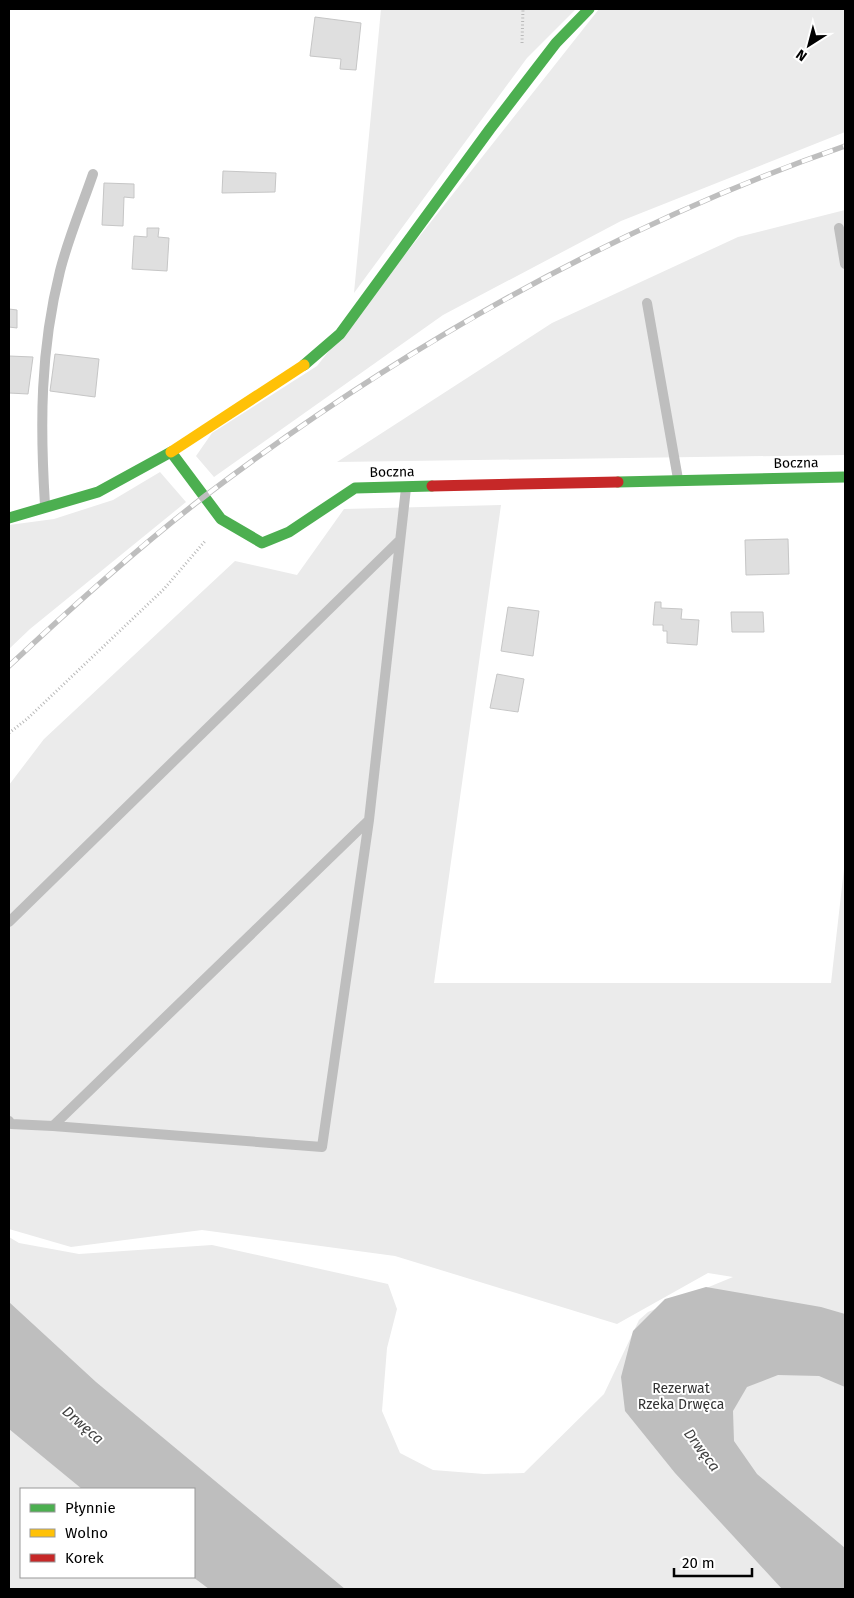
<svg xmlns="http://www.w3.org/2000/svg" width="854" height="1598" font-family="'Fira Sans',sans-serif">
<style>
.green{fill:#ebebeb;fill-rule:evenodd}
.water{fill:#bebebe}
.building{fill:#dfdfdf;stroke:#c6c6c6}
.lines{fill:none;stroke-linecap:round;stroke-linejoin:round}
.path{stroke:#b9b9b9;stroke-width:3;stroke-dasharray:1 2.5;stroke-linecap:butt}
.lane{stroke:#bebebe;stroke-width:10}
.fast{stroke:#4caf50;stroke-width:11}
.slow{stroke:#ffc107;stroke-width:11}
.jam{stroke:#c62828;stroke-width:11}
.rail-casing{stroke:#bebebe;stroke-width:5.5}
.rail{stroke:#fff;stroke-width:4;stroke-dasharray:11;stroke-linecap:butt}
.labels{text-anchor:middle;dominant-baseline:central;stroke-width:4;stroke-linejoin:round;paint-order:stroke}
.street-label{font-size:14px;fill:#000;stroke:#fff}
.park-label{font-size:14px;fill:#323232;stroke:#fff}
.water-label{font-size:15px;font-style:italic;fill:#434343;stroke:#fff}
</style>
<rect width="100%" height="100%" fill="#fff"/>
<!-- green -->
<path class="green" d="M 381,9 L 576,9 L 527,58 L 354,293 Z
M 599,9 L 845,9 L 845,132 L 621,221 L 443,315 L 214,477 L 196,456 L 212,433 L 317,366 Z
M 845,210 L 845,455 L 337,462 L 552,323 L 738,237 Z
M 160,472 L 186,502 L 30,629 L 9,649 L 9,525 L 54,519 L 113,500 Z
M 501,505 L 434,983 L 831,983 L 845,860 L 845,1589 L 9,1589 L 9,1237 L 19,1243 L 79,1254 L 212,1245 L 388,1284 L 397,1309 L 387,1348 L 382,1411 L 400,1453 L 433,1470 L 484,1474 L 524,1473 L 604,1394 L 639,1320 L 648,1312 L 733,1277 L 708,1273 L 617,1324 L 395,1256 L 202,1230 L 71,1247 L 9,1229 L 9,785 L 44,739 L 235,561 L 297,575 L 344,509 ZM 21,1489 L 194,1489 L 194,1577 L 21,1577 Z"/>
<!-- water -->
<path class="water" d="M 706,1287 L 821,1307 L 845,1314 L 845,1387 L 819,1376 L 778,1375 L 747,1387 L 733,1411 L 734,1441 L 757,1474 L 845,1548 L 845,1589 L 782,1589 L 675,1473 L 625,1411 L 621,1377 L 633,1331 L 665,1299 Z
M 9,1302 L 96,1382 L 345,1589 L 209,1589 L 193,1577 L 194,1489 L 82,1489 L 9,1429 Z"/>
<!-- building -->
<path class="building" d="M 315,17 L 361,23 L 356,70 L 340,69 L 341,59 L 310,56 Z
M 223,171 L 276,173 L 275,192 L 222,193 Z
M 104,183 L 134,184 L 134,198 L 124,197 L 123,226 L 102,225 Z
M 147,228 L 159,228 L 158,237 L 169,238 L 167,271 L 132,269 L 134,236 L 147,237 Z
M 9,309 L 17,310 L 17,328 L 9,327 Z
M 55,354 L 99,359 L 95,397 L 50,391 Z
M 9,356 L 33,357 L 28,394 L 9,393 Z
M 788,539 L 789,574 L 746,575 L 745,540 Z
M 655,602 L 661,602 L 661,608 L 682,609 L 681,619 L 699,620 L 697,645 L 667,643 L 667,631 L 663,631 L 663,625 L 653,625 Z
M 508,607 L 539,611 L 533,656 L 501,651 Z
M 731,612 L 763,612 L 764,632 L 732,632 Z
M 497,674 L 524,679 L 518,712 L 490,708 Z"/>
<g class="lines">
<!-- path -->
<path class="path" d="M 522,43 L 523,9
M 9,733 L 27,719 L 164,589 L 206,540"/>
<!-- lane -->
<path class="lane" d="M 839,228 L 845,264
M 647,303 L 678,479
M 45,505 C 40,425 40,351 60,271 C 68,239 82,206 93,174
M 9,922 L 400,540
M 9,1121 L 11,1124 L 53,1126 L 369,820 L 406,488
M 53,1126 L 322,1147 L 369,820"/>
<!-- fast -->
<path class="fast" d="M 304,365 L 340,334 L 490,129 L 556,43 L 589,9
M 618,482 L 845,477
M 9,518 L 98,492 L 171,452 L 221,519 L 262,543 L 289,532 L 355,488 L 432,486"/>
<!-- slow -->
<path class="slow" d="M 171,452 L 304,365"/>
<!-- jam -->
<path class="jam" d="M 432,486 L 618,482"/>
<defs>
<path id="rail" d="M 9,666 C 72,607 136,549 205,496 C 399,349 615,226 845,146"/>
</defs>
<!-- rail casing -->
<use href="#rail" class="rail-casing"/>
<!-- rail -->
<use href="#rail" class="rail"/>
</g>
<g class="labels">
<!-- street labels -->
<g class="street-label">
<text transform="translate(796 463) rotate(-1)">Boczna</text>
<text transform="translate(392 472) rotate(-1)">Boczna</text>
</g>
<!-- park labels -->
<g class="park-label">
<text x="681" y="1388">Rezerwat<tspan x="681" dy="16">Rzeka Drwęca</tspan></text>
</g>
<!-- water labels -->
<g class="water-label">
<text transform="translate(83 1425) rotate(41)">Drwęca</text>
<text transform="translate(702 1450) rotate(53)">Drwęca</text>
</g>
</g>
<!-- border -->
<rect width="854" height="1598" fill="none" stroke="#000000" stroke-width="20"/>
<!-- legend -->
<rect x="20" y="1488" width="175" height="90" fill="#ffffff" stroke="#999999"/>
<rect x="30" y="1504" width="25" height="8" fill="#4caf50" stroke="#999999"/>
<text x="65" y="1513" font-size="15" fill="#000000">Płynnie</text>
<rect x="30" y="1529" width="25" height="8" fill="#ffc107" stroke="#999999"/>
<text x="65" y="1538" font-size="15" fill="#000000">Wolno</text>
<rect x="30" y="1554" width="25" height="8" fill="#c62828" stroke="#999999"/>
<text x="65" y="1563" font-size="15" fill="#000000">Korek</text>
<!-- north arrow -->
<g transform="translate(809 45) rotate(216)" stroke="#ffffff" stroke-width="4" paint-order="stroke">
<path d="M0-4L9 19L0 12L-9 19Z" fill="#000000"/>
<text y="-8" font-size="14" font-weight="bold" text-anchor="middle" fill="#000000">N</text>
</g>
<!-- scale -->
<path d="M674 1568v8h78v-8" fill="none" stroke="#000000" stroke-width="2.5"/>
<text x="682" y="1568" font-size="15" fill="#000000" stroke="#ffffff" stroke-width="4" paint-order="stroke">20 m</text>
</svg>
